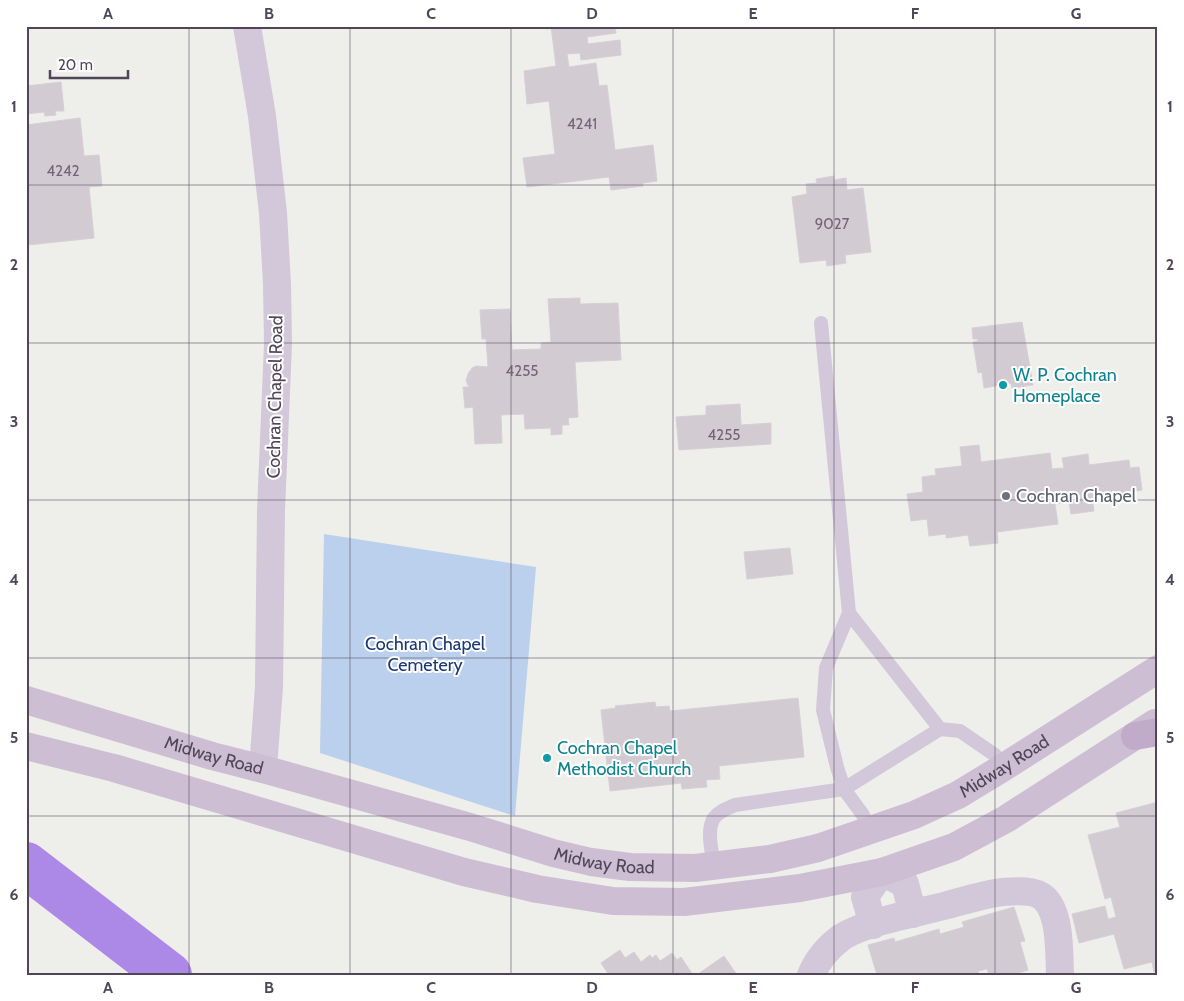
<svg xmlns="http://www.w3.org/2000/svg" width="1184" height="1001" font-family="Cabin,sans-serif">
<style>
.green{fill:#bad0ec}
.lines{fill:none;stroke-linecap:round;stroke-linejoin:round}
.river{stroke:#ac88e7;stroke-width:46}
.building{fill:#d2cbd2;stroke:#d6cfd7}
.lane{stroke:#d2c8d9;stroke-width:14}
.street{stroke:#d2c8d9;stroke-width:28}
.secondary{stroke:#cdbed4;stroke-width:28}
.primary{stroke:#c0acca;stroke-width:28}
.grid{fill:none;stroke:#514558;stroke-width:1;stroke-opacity:0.55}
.culture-dot{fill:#0f9aa8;stroke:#fff;stroke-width:2}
.worship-dot{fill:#6b7280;stroke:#fff;stroke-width:2}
.labels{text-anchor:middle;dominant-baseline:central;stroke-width:4;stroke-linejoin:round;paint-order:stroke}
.number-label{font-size:15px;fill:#716676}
.culture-label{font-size:18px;fill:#0d838f;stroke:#fff;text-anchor:start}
.street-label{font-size:18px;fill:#514558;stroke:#fff}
.worship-label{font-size:18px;fill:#5b616d;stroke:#fff;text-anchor:start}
.park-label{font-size:18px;fill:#1a3875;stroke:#fff}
.neatline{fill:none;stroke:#514558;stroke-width:2}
.grid-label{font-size:16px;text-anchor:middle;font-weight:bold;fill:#514558}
</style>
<rect width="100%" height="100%" fill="#eeeeeb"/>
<!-- green -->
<path class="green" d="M 324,534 L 536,567 L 515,816 L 320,753 Z"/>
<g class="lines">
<!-- river -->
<path class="river" d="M 26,865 L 169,975"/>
</g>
<!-- building -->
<path class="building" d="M 551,26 L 615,26 L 616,33 L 587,37 L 588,44 L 620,40 L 621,55 L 581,60 L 580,53 L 567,54 L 569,67 L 596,63 L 599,86 L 607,85 L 615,150 L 653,145 L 657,181 L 643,183 L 643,186 L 611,190 L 609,177 L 527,187 L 523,158 L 555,154 L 549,101 L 527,104 L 524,71 L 556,66 Z
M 61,82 L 64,111 L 55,111 L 56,115 L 45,116 L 44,112 L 26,114 L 26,86 Z
M 80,118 L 84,156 L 99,155 L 102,186 L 89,187 L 94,238 L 28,245 L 26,232 L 26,125 Z
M 834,176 L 834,180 L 846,178 L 847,190 L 863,188 L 871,252 L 845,255 L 846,263 L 827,266 L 826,260 L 800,263 L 792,197 L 807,194 L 806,184 L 817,183 L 816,179 Z
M 580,298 L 580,304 L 618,303 L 621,360 L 575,362 L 578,417 L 568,418 L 569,425 L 562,425 L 562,434 L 551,435 L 551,428 L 525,429 L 524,414 L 501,415 L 502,443 L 475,444 L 473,407 L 465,408 L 463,387 L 469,387 L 466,381 L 468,374 L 472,368 L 476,366 L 488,367 L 486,339 L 482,339 L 480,310 L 510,309 L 512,350 L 541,349 L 541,343 L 551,342 L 548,299 Z
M 1022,322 L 1033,385 L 1012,388 L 1011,383 L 984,388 L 982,372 L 978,373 L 973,342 L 978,341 L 977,339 L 973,339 L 972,328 Z
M 740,404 L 741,425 L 771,423 L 771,444 L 679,450 L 676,417 L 706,415 L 706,406 Z
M 979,445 L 981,462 L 1050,453 L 1052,469 L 1064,468 L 1062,458 L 1088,454 L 1089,465 L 1129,460 L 1130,468 L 1139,467 L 1142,490 L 1092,498 L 1094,511 L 1071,514 L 1069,502 L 1055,504 L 1058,524 L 997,532 L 998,543 L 970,546 L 968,535 L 946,538 L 946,534 L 929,536 L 927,519 L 911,521 L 907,494 L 923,492 L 922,477 L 936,475 L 935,469 L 962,466 L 960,447 Z
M 790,548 L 793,574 L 747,579 L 744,552 Z
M 798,698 L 804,757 L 719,766 L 720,779 L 706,780 L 707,787 L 682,789 L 681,783 L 610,791 L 601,710 L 616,708 L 615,706 L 655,702 L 656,707 L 669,706 L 670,711 Z
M 1158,802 L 1158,971 L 1154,972 L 1152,962 L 1124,969 L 1114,934 L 1079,943 L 1072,914 L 1105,906 L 1108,919 L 1116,917 L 1111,897 L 1105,899 L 1088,835 L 1120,827 L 1116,813 Z
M 1014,907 L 1025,941 L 1020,942 L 1028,970 L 1012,975 L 989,975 L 987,969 L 978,971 L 979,975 L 877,975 L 868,945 L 894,938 L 895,942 L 939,929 L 940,934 L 964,927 L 962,922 Z
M 620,950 L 625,958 L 634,952 L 641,962 L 650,955 L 652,958 L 656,955 L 660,961 L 672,953 L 677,960 L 681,957 L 693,975 L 609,975 L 601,963 Z
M 724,956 L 737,975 L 699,975 L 698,974 Z"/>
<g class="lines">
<!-- lane -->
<path class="lane" d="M 821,323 L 849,613 L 826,668 L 823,710 L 837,767 L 844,789 L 863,815 L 870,831
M 849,613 L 940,729 L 960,731 L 995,755 L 1004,767
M 714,865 C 712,852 706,830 714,818 C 719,811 728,808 735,805 L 844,789 L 940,729"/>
<!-- street -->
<path class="street" d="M 247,26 L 262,116 L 273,213 L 277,284 L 278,344 L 271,511 L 269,687 L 263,769
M 873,925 L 865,897 L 882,872 L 905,884 L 913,914
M 811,975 C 818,959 828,947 842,937 C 866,922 916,913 944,906 C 963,901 984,894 1003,892 C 1016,891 1034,889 1044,898 C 1061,914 1059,953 1060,975"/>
<!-- secondary -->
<g class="secondary">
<path id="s1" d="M 26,700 L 212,756 L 263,769 L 470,827 L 553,853 L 591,862 L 630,867 L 695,868 L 770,859 L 818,848 L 914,815 L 958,795 L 1004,767 L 1158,669"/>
<path d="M 26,746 L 114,768 L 464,872 L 537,889 L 613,901 L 684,902 L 800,888 L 882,872 L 954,847 L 1006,819 L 1155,723"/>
</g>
<!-- primary -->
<path class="primary" d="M 1135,736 L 1158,732"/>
</g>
<!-- grid -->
<path class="grid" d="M 189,26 L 189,975M 350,26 L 350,975M 511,26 L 511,975M 673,26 L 673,975M 834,26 L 834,975M 995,26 L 995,975M 26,185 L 1158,185M 26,343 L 1158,343M 26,500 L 1158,500M 26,658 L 1158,658M 26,816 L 1158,816"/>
<!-- markers -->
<g class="culture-dot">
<circle cx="1003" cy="385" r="5"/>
<circle cx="547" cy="758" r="5"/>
</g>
<circle class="worship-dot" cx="1006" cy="496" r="5"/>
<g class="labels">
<!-- number labels -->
<g class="number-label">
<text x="582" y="124">4241</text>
<text x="63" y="171">4242</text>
<text x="832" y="224">9027</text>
<text x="522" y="371">4255</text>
<text x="724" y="435">4255</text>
</g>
<!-- culture labels -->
<g class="culture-label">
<text x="1013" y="375">W. P. Cochran<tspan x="1013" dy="21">Homeplace</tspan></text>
<text x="557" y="748">Cochran Chapel<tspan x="557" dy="21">Methodist Church</tspan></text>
</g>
<!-- street labels -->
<g class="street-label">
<text transform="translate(275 397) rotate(-89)">Cochran Chapel Road</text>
<text stroke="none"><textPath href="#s1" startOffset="196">Midway Road</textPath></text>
<text stroke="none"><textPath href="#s1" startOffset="1021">Midway Road</textPath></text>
<text stroke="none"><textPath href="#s1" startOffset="601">Midway Road</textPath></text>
</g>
<!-- worship labels -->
<g class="worship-label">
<text x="1016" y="496">Cochran Chapel</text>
</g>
<!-- park labels -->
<g class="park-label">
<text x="425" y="644">Cochran Chapel<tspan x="425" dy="21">Cemetery</tspan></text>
</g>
</g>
<!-- border -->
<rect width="1184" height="1001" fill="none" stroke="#ffffff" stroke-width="55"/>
<!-- scale -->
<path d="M50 70v8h78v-8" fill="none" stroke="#514558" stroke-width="2.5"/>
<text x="58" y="70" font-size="15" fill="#514558" stroke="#ffffff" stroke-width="4" paint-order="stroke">20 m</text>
<rect x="28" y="28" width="1128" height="946" class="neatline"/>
<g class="grid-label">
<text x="108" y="19">A</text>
<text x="269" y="19">B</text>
<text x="431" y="19">C</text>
<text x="592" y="19">D</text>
<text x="753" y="19">E</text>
<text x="915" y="19">F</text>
<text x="1076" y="19">G</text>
<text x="14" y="112">1</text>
<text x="1170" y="112">1</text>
<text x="14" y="270">2</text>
<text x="1170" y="270">2</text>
<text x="14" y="427">3</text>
<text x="1170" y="427">3</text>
<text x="14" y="585">4</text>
<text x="1170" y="585">4</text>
<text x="14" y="743">5</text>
<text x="1170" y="743">5</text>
<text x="14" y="900">6</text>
<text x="1170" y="900">6</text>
<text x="108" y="993">A</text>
<text x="269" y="993">B</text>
<text x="431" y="993">C</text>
<text x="592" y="993">D</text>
<text x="753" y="993">E</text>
<text x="915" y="993">F</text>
<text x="1076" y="993">G</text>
</g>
</svg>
